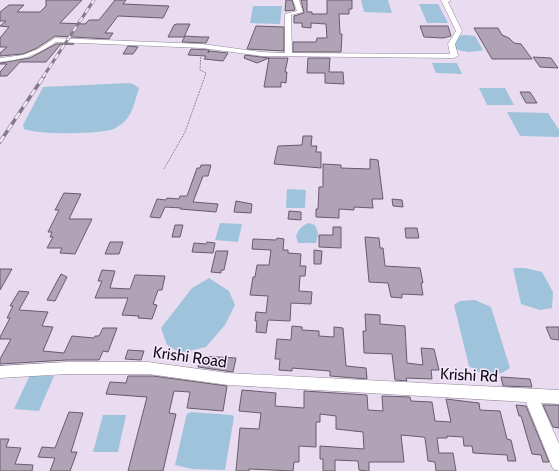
<svg xmlns="http://www.w3.org/2000/svg" width="559" height="471" font-family="Cabin,sans-serif">
<style>
.water{fill:#a0c3dc}
.building{fill:#b0a3b6;stroke:#675b6c}
.lines{fill:none;stroke-linecap:round;stroke-linejoin:round}
.street-casing{stroke:#918496;stroke-width:1}
.path{stroke:#938997;stroke-width:1;stroke-dasharray:2 1;stroke-linecap:butt}
.street{fill:#fff;fill-rule:evenodd}
.rail-far1-casing{stroke:#847b88;stroke-width:3}
.rail-casing{stroke:#847b88;stroke-width:3.5}
.rail-far1{stroke:#f7e9fd;stroke-width:2;stroke-dasharray:5.5;stroke-linecap:butt}
.rail{stroke:#f7e9fd;stroke-width:2.5;stroke-dasharray:7;stroke-linecap:butt}
.labels{text-anchor:middle;dominant-baseline:central;stroke-width:3;stroke-linejoin:round;paint-order:stroke}
.near-street-label{font-size:16px;fill:#130f15;stroke:#f7e9fd}
</style>
<rect width="100%" height="100%" fill="#eadcf0"/>
<!-- water -->
<path class="water" d="M 361,0 L 388,0 L 392,13 L 364,12 Z
M 419,4 L 438,4 L 448,23 L 427,23 Z
M 253,6 L 282,6 L 280,24 L 250,23 Z
M 465,35 L 475,36 L 483,50 C 475,52 461,54 454,47 L 456,36 Z
M 432,63 L 457,63 L 462,74 L 436,73 Z
M 129,83 L 133,84 L 139,88 C 135,100 133,114 124,122 C 120,125 115,129 111,130 C 92,134 41,135 24,129 L 23,125 L 43,87 Z
M 479,88 L 505,88 L 514,105 L 487,105 Z
M 507,112 L 548,113 L 559,130 L 559,137 L 520,136 Z
M 287,189 L 306,190 L 305,208 L 286,208 Z
M 220,223 L 242,224 L 238,242 L 215,240 Z
M 309,223 L 315,225 L 318,233 L 316,243 L 298,243 L 296,236 C 299,229 302,225 309,223 Z
M 513,268 L 525,268 L 542,272 L 553,292 L 552,308 L 540,310 L 521,304 Z
M 209,278 L 229,291 L 235,305 L 225,325 L 206,347 L 181,353 L 167,345 L 161,328 L 192,288 Z
M 475,300 L 491,307 L 510,368 L 502,373 L 483,375 L 469,366 L 454,305 L 460,301 Z
M 30,375 L 54,376 L 39,411 L 14,409 Z
M 191,412 L 232,415 L 234,417 L 225,470 L 192,469 L 175,465 L 186,417 L 187,414 Z
M 103,415 L 126,415 L 118,452 L 93,452 Z"/>
<!-- building -->
<path class="building" d="M 46,0 L 82,0 L 60,23 L 85,24 L 89,20 L 99,20 L 115,0 L 126,0 L 123,4 L 169,6 L 163,18 L 118,16 L 105,33 L 113,33 L 109,39 L 55,36 L 37,48 L 23,54 L 0,56 L 0,53 L 7,47 L 0,47 L 0,38 L 9,27 L 0,26 L 6,21 L 0,21 L 0,12 L 9,5 L 24,5 L 17,12 L 40,12 L 46,6 Z
M 286,0 L 292,0 L 295,10 L 285,11 Z
M 301,0 L 307,0 L 307,12 L 312,12 L 312,14 L 327,14 L 327,0 L 352,0 L 352,9 L 349,9 L 349,14 L 339,14 L 340,34 L 342,34 L 341,52 L 293,52 L 293,42 L 316,42 L 317,38 L 327,38 L 326,24 L 311,23 L 311,28 L 302,27 L 302,23 L 294,23 L 294,16 L 304,13 Z
M 177,24 L 190,24 L 184,37 L 168,37 L 174,25 Z
M 256,26 L 284,27 L 284,51 L 247,49 Z
M 420,26 L 448,26 L 451,36 L 443,38 L 424,37 Z
M 474,28 L 498,28 L 502,35 L 509,38 L 514,43 L 521,44 L 532,59 L 492,59 Z
M 185,36 L 201,37 L 209,37 L 206,43 L 182,42 Z
M 56,44 L 74,44 L 61,44 L 46,62 L 20,62 L 7,76 L 0,76 L 0,72 L 7,64 L 0,64 L 0,63 L 30,58 Z
M 128,46 L 138,47 L 133,54 L 123,54 Z
M 191,49 L 209,50 L 208,53 L 209,51 L 228,53 L 223,61 L 204,59 L 206,56 L 188,55 Z
M 245,55 L 269,58 L 257,63 L 244,58 Z
M 533,57 L 551,58 L 558,68 L 540,67 Z
M 269,58 L 288,58 L 285,72 L 287,72 L 286,83 L 281,82 L 281,87 L 264,87 Z
M 308,58 L 330,58 L 329,72 L 343,72 L 344,84 L 325,83 L 325,73 L 307,73 Z
M 520,92 L 530,92 L 537,103 L 526,103 Z
M 303,136 L 312,136 L 311,146 L 317,146 L 316,152 L 321,152 L 321,168 L 274,164 L 278,146 L 302,145 Z
M 370,159 L 378,160 L 383,199 L 372,199 L 373,208 L 354,207 L 354,210 L 339,209 L 339,218 L 316,217 L 316,209 L 318,209 L 319,187 L 323,187 L 323,164 L 341,165 L 341,168 L 370,169 Z
M 201,165 L 211,165 L 208,176 L 203,176 L 193,202 L 218,204 L 216,212 L 180,209 L 181,208 L 165,207 L 160,218 L 150,217 L 157,199 L 166,200 L 167,198 L 179,199 L 180,196 L 187,196 L 197,168 L 200,168 Z
M 64,193 L 81,194 L 69,219 L 92,219 L 75,254 L 60,253 L 62,248 L 47,248 L 53,237 L 50,237 L 52,232 L 48,232 L 59,210 L 55,210 Z
M 392,199 L 402,200 L 403,207 L 393,206 Z
M 236,201 L 252,204 L 251,213 L 234,212 Z
M 289,211 L 301,212 L 301,220 L 288,219 Z
M 175,225 L 183,225 L 180,237 L 172,237 Z
M 333,227 L 341,227 L 341,248 L 319,247 L 319,235 L 333,235 Z
M 405,228 L 417,228 L 419,238 L 406,238 Z
M 365,237 L 379,238 L 380,248 L 383,248 L 385,266 L 420,268 L 423,283 L 421,283 L 423,295 L 402,294 L 402,298 L 391,297 L 388,283 L 369,282 Z
M 277,238 L 284,239 L 283,250 L 288,250 L 288,253 L 301,254 L 300,266 L 306,266 L 305,276 L 300,276 L 299,291 L 312,292 L 311,304 L 291,303 L 290,321 L 268,320 L 266,333 L 256,332 L 257,321 L 255,321 L 256,312 L 266,313 L 268,296 L 250,295 L 253,277 L 255,277 L 257,265 L 269,265 L 271,250 L 252,249 L 253,239 L 276,240 Z
M 110,242 L 123,242 L 119,254 L 105,254 Z
M 207,242 L 215,243 L 213,253 L 192,252 L 194,243 L 206,244 Z
M 314,250 L 322,251 L 321,264 L 314,264 Z
M 216,251 L 228,251 L 224,270 L 221,270 L 221,273 L 211,272 Z
M 0,269 L 12,269 L 0,290 Z
M 102,270 L 115,271 L 110,288 L 130,289 L 135,275 L 137,275 L 165,276 L 162,290 L 158,290 L 153,304 L 157,305 L 152,319 L 138,318 L 139,316 L 122,315 L 128,298 L 95,298 L 102,281 L 98,281 Z
M 61,274 L 67,277 L 55,301 L 47,300 Z
M 19,291 L 29,292 L 19,310 L 48,312 L 42,326 L 53,327 L 43,351 L 64,353 L 72,336 L 94,338 L 95,336 L 99,336 L 103,328 L 117,328 L 108,352 L 103,351 L 99,360 L 67,360 L 0,364 L 0,359 L 11,339 L 0,339 L 0,337 L 10,318 L 7,318 L 13,306 L 10,306 Z
M 365,314 L 380,315 L 380,324 L 405,326 L 407,363 L 423,365 L 421,348 L 434,349 L 439,370 L 431,370 L 432,379 L 406,378 L 407,381 L 395,380 L 392,354 L 364,353 L 363,331 L 366,331 Z
M 292,326 L 302,327 L 302,330 L 319,331 L 319,336 L 334,337 L 334,327 L 343,328 L 346,366 L 366,368 L 367,379 L 330,376 L 330,371 L 292,368 L 292,371 L 279,370 L 280,359 L 275,359 L 277,339 L 291,340 Z
M 546,327 L 559,327 L 559,340 L 551,339 Z
M 128,350 L 144,351 L 141,360 L 125,359 Z
M 200,356 L 236,358 L 233,372 L 198,367 Z
M 128,376 L 153,376 L 227,386 L 223,411 L 187,408 L 190,392 L 174,391 L 169,413 L 176,414 L 163,471 L 128,471 L 147,397 L 106,394 L 110,382 L 126,383 Z
M 501,377 L 530,379 L 532,387 L 503,386 Z
M 242,390 L 276,393 L 275,406 L 304,408 L 304,391 L 367,395 L 368,410 L 383,411 L 382,396 L 410,397 L 411,401 L 432,402 L 435,421 L 451,422 L 446,399 L 479,403 L 480,410 L 500,411 L 507,439 L 511,440 L 516,461 L 508,461 L 507,455 L 473,453 L 472,446 L 464,446 L 463,437 L 447,436 L 447,438 L 437,438 L 439,453 L 453,453 L 456,471 L 436,471 L 435,462 L 428,461 L 425,438 L 423,437 L 401,435 L 404,462 L 369,462 L 369,471 L 367,471 L 359,470 L 358,461 L 335,460 L 335,471 L 323,471 L 323,459 L 320,459 L 320,446 L 364,449 L 363,432 L 336,429 L 336,416 L 320,414 L 320,422 L 316,422 L 316,447 L 299,446 L 299,462 L 294,462 L 293,471 L 249,469 L 249,471 L 236,471 L 240,428 L 259,429 L 261,413 L 239,411 Z
M 516,405 L 526,406 L 549,462 L 543,462 L 541,455 L 532,454 L 521,416 L 519,416 Z
M 543,405 L 559,405 L 559,428 L 553,427 Z
M 69,412 L 83,413 L 71,452 L 77,452 L 70,471 L 50,471 L 55,458 L 38,457 L 42,447 L 55,448 Z
M 0,439 L 9,439 L 6,447 L 21,448 L 15,464 L 33,465 L 32,471 L 0,471 Z"/>
<g class="lines">
<defs>
<path id="street" d="M 293,0 L 299,0 L 303,12 L 291,15 L 292,53 L 450,54 L 448,44 L 456,31 L 441,0 L 451,0 L 448,2 L 462,31 L 455,44 L 458,56 L 454,58 L 261,56 L 202,48 L 56,42 C 35,56 25,59 0,62 L 0,58 L 23,55 L 38,49 L 55,38 L 202,44 L 261,52 L 285,53 L 285,14 L 297,11 Z
M 67,362 L 148,362 L 228,373 L 559,390 L 559,404 L 541,403 L 559,444 L 559,471 L 553,469 L 526,402 L 228,385 L 148,374 L 67,374 L 0,378 L 0,366 Z"/>
</defs>
<!-- street casing -->
<use href="#street" class="street-casing"/>
<!-- path -->
<path class="path" d="M 164,169 L 185,132 L 206,73 L 200,70 L 201,52"/>
<!-- street -->
<use href="#street" class="street"/>
<defs>
<path id="rail-far1" d="M 43,77 L 94,0"/>
<path id="rail" d="M 0,142 L 44,76"/>
</defs>
<!-- rail-far1 casing -->
<use href="#rail-far1" class="rail-far1-casing"/>
<!-- rail casing -->
<use href="#rail" class="rail-casing"/>
<!-- rail-far1 -->
<use href="#rail-far1" class="rail-far1"/>
<!-- rail -->
<use href="#rail" class="rail"/>
</g>
<g class="labels">
<!-- near-street labels -->
<g class="near-street-label">
<text transform="translate(190 357) rotate(8)">Krishi Road</text>
<text transform="translate(469 375) rotate(3)">Krishi Rd</text>
</g>
</g>
</svg>
